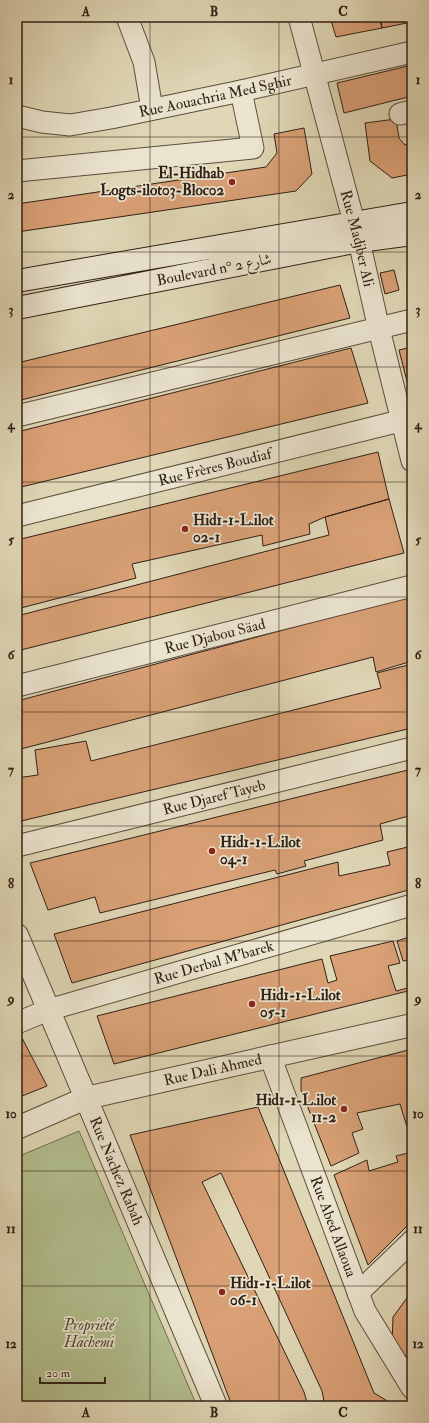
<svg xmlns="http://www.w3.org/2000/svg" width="429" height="1423" font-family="'IM FELL Double Pica',Amiri,serif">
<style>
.green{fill:#b2be8e;stroke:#716f52}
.building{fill:#d9a076;stroke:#302015}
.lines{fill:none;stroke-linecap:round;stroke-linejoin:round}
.minor-casing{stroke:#5c4e3d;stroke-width:23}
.tertiary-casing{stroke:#5c4e3d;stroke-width:24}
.secondary-casing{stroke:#302015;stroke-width:24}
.minor{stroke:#ebe5d0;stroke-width:21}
.tertiary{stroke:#ebe5d0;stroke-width:22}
.secondary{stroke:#ebe5d0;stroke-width:22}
.grid{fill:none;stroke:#302015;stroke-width:1;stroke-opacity:0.55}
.poi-dot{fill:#8f2418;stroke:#ebe5d0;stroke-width:1.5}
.labels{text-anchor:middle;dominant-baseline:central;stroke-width:3.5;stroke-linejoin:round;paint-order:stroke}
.street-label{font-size:15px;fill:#302015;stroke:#ebe5d0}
.poi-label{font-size:15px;font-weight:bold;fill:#302015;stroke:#ebe5d0;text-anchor:start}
.park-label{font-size:15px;font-style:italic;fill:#504833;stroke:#ebe5d0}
.neatline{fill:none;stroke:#302015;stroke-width:1.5}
.grid-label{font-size:13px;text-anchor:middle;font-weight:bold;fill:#302015}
</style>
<rect width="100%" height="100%" fill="#e0d7b6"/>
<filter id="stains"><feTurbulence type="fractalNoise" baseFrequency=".005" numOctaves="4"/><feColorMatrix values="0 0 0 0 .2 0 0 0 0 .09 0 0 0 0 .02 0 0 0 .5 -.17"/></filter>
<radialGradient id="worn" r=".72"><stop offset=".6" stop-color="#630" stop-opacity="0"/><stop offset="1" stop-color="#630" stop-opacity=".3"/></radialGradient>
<!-- green -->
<path class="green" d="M 79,1131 L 197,1406 L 17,1406 L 17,1157 Z"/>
<!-- building -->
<path class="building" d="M 330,17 L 379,17 L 382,28 L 336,37 Z
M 381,17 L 412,17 L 412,22 L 382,28 Z
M 412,65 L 412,96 L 344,113 L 337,83 Z
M 396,119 L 399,138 L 405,145 L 412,143 L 412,174 L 392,178 L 370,161 L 365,123 Z
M 304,128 L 312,174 L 296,191 L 17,232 L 17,204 L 266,167 L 277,153 L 274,134 Z
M 394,270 L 399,290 L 385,294 L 380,273 Z
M 340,285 L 350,318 L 17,401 L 17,363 Z
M 412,347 L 412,401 L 399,350 Z
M 351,348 L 368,403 L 17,488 L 17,432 Z
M 378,452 L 389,499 L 325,517 L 309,524 L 310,534 L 263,546 L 262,535 L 132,564 L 136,578 L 17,609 L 17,540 Z
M 389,499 L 404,553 L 17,651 L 17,616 L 329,535 L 325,517 Z
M 411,596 L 412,661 L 376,672 L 373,657 L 17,750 L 17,701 Z
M 412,664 L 412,728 L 17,822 L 17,778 L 38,775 L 35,750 L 86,741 L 91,761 L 381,688 L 377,673 Z
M 412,769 L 412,815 L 380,824 L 383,840 L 304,861 L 306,866 L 277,874 L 275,870 L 100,913 L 95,897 L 48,910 L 30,863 Z
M 412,846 L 412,889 L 72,983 L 54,934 L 338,862 L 339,876 L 390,865 L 387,852 Z
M 412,936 L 412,960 L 403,961 L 397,941 Z
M 393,941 L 400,963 L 388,966 L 396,991 L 412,987 L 412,990 L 114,1064 L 97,1016 L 322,959 L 328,983 L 337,980 L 330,956 Z
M 22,1038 L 47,1086 L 17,1098 L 17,1040 Z
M 412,1049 L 412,1125 L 407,1127 L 400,1104 L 357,1113 L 363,1129 L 352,1133 L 359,1153 L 331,1166 L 301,1090 L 301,1078 Z
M 258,1107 L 374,1393 L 396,1406 L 325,1406 L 322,1391 L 221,1173 L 202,1182 L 304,1392 L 308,1406 L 232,1406 L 130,1135 Z
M 412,1152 L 412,1221 L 368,1265 L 334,1175 L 367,1160 L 369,1171 L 398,1162 L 396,1156 Z
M 412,1291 L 412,1360 L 392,1346 L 393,1317 Z"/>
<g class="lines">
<defs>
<g id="minor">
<path d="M 127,17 L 144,62 L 152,109"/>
<path id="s1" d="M 299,17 L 359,241 L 379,329 L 412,461"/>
<path d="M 400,114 L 412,111"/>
<path id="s2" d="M 17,116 L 42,122 L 70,125 L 111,118 L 241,91 L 412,52"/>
<path d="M 17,171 L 253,148 L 241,91"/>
<path d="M 17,416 L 412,320"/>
<path id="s3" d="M 17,516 L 412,418"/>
<path id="s4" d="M 17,686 L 412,586"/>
<path id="s5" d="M 17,846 L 412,748"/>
<path id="s6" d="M 17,1023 L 48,1010 L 412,905"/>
<path id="s7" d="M 270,1056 L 365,1311 L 412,1388"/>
<path d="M 358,1293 L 412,1241"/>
</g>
<g id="tertiary">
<path id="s8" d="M 17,935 L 216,1406"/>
<path id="s9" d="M 17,1128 L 86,1098 L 412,1025"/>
</g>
<path id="secondary" d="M 17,281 L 412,213
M 17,308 L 359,241 L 412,234"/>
</defs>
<!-- minor casing -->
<use href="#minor" class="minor-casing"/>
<!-- tertiary casing -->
<use href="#tertiary" class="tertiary-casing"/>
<!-- secondary casing -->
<use href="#secondary" class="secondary-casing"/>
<!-- minor -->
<use href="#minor" class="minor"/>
<!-- tertiary -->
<use href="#tertiary" class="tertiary"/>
<!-- secondary -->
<use href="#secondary" class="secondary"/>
</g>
<!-- grid -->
<path class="grid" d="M 150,17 L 150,1406M 279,17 L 279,1406M 17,137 L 412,137M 17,252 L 412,252M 17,367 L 412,367M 17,482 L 412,482M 17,597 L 412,597M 17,712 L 412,712M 17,826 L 412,826M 17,941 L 412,941M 17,1056 L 412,1056M 17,1171 L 412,1171M 17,1286 L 412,1286"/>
<!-- markers -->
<g class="poi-dot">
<circle cx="232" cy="182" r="4"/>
<circle cx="185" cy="529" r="4"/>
<circle cx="212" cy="851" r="4"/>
<circle cx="252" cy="1004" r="4"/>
<circle cx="344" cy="1109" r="4"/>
<circle cx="222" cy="1292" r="4"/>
</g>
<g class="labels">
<!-- street labels -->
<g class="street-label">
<text stroke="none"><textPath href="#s2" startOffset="202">Rue Aouachria Med Sghir</textPath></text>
<text stroke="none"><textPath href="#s1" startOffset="229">Rue Madjber Ali</textPath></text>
<text transform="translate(214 270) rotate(-11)">Boulevard n° شارع 2</text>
<text stroke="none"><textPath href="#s3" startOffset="204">Rue Frères Boudiaf</textPath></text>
<text stroke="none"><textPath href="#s4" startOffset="204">Rue Djabou Säad</textPath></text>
<text stroke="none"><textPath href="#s5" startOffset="203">Rue Djaref Tayeb</textPath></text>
<text stroke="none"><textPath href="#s6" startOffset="206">Rue Derbal M'barek</textPath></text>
<text stroke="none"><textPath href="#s9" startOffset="205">Rue Dali Ahmed</textPath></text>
<text stroke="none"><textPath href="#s8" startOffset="256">Rue Nachez Rabah</textPath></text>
<text stroke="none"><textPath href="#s7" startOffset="182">Rue Abed Allaoua</textPath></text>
</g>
<!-- poi labels -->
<g class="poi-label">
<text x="224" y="173" text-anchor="end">El-Hidhab<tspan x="224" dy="17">Logts-ilot03-Bloc02</tspan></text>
<text x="193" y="520">Hid1-1-L.ilot<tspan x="193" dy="17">02-1</tspan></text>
<text x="220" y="842">Hid1-1-L.ilot<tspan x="220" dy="17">04-1</tspan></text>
<text x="260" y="995">Hid1-1-L.ilot<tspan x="260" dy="17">05-1</tspan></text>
<text x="336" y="1100" text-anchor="end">Hid1-1-L.ilot<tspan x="336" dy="17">11-2</tspan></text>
<text x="230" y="1283">Hid1-1-L.ilot<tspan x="230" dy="17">06-1</tspan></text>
</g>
<!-- park labels -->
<g class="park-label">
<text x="89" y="1325">Propriété<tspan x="89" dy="17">Hachemi</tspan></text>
</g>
</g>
<!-- margin -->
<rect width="429" height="1423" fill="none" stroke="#e0d7b6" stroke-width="44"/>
<!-- scale -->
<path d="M40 1377v6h65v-6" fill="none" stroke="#302015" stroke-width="2"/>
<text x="46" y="1377" font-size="12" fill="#302015" stroke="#ebe5d0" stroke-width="3" paint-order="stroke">20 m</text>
<rect x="22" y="22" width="385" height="1379" class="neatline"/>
<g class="grid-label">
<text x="86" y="16">A</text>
<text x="214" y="16">B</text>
<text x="343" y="16">C</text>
<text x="11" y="84">1</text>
<text x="418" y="84">1</text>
<text x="11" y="199">2</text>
<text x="418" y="199">2</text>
<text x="11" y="314">3</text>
<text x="418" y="314">3</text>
<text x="11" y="429">4</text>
<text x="418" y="429">4</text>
<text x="11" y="544">5</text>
<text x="418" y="544">5</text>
<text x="11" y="659">6</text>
<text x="418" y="659">6</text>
<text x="11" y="774">7</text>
<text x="418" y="774">7</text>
<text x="11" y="888">8</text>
<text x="418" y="888">8</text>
<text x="11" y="1003">9</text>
<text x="418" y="1003">9</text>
<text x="11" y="1118">10</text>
<text x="418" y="1118">10</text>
<text x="11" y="1233">11</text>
<text x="418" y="1233">11</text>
<text x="11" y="1348">12</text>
<text x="418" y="1348">12</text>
<text x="86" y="1417">A</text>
<text x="214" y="1417">B</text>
<text x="343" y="1417">C</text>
</g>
<rect width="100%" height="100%" filter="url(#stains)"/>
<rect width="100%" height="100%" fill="url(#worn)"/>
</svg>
